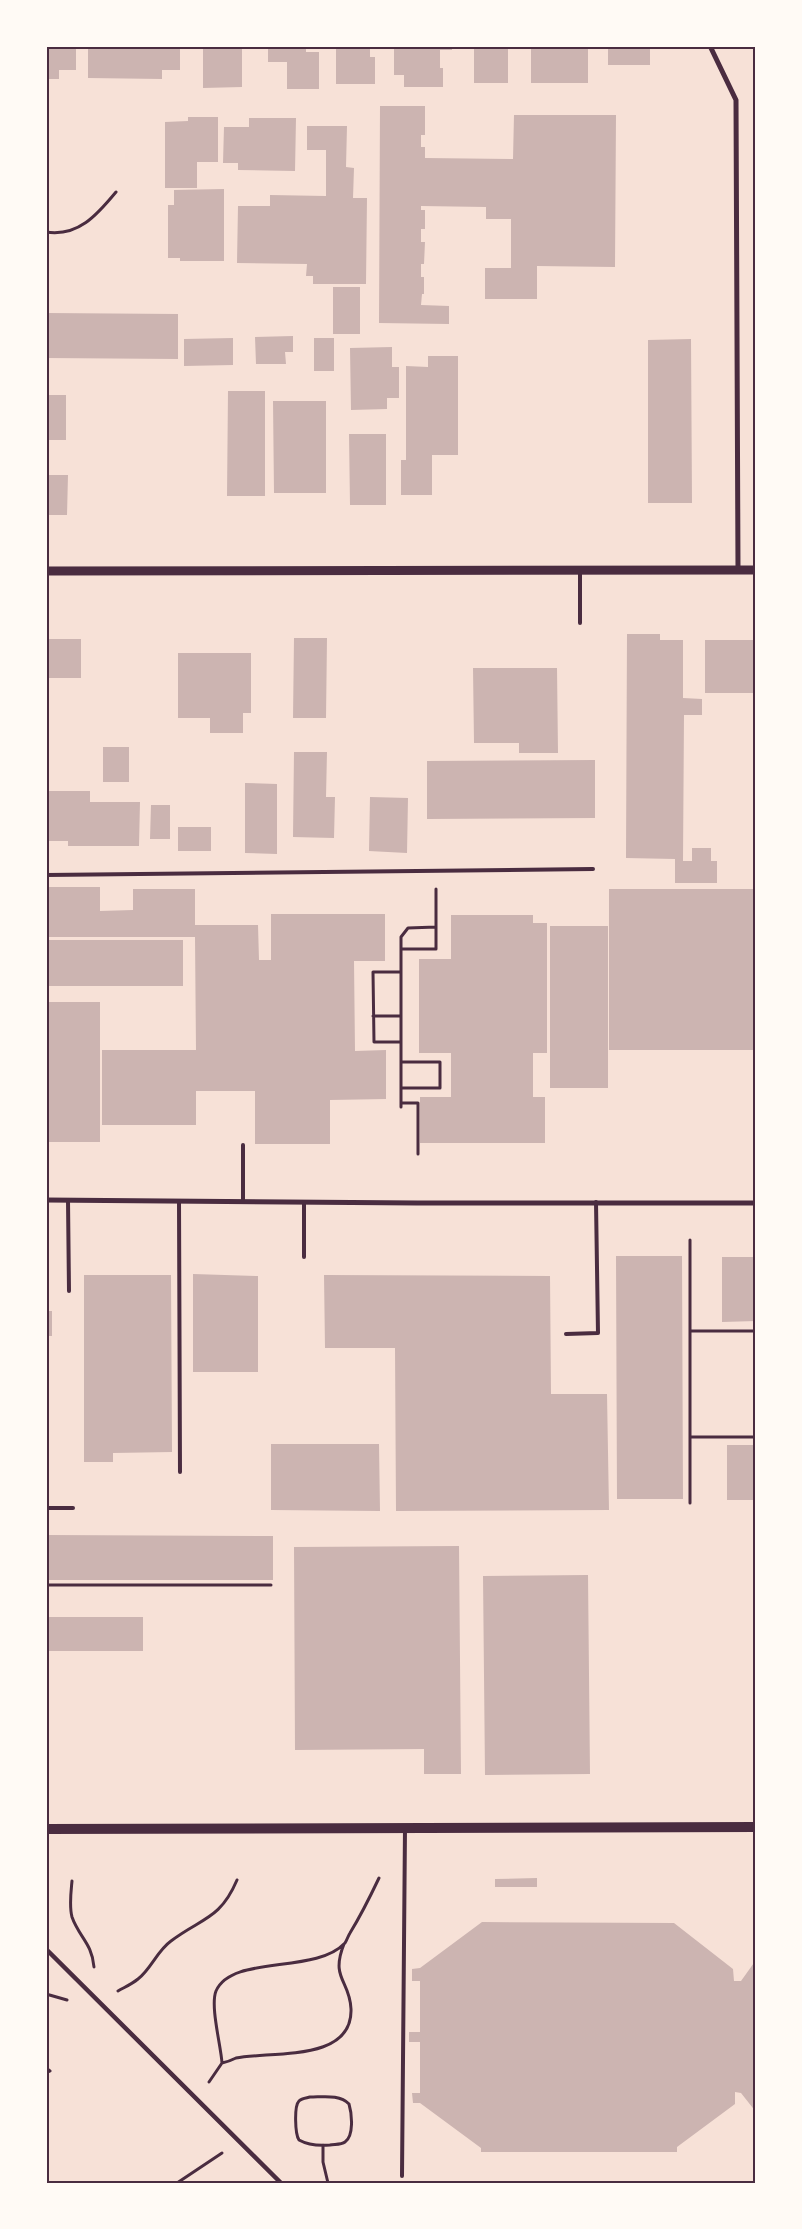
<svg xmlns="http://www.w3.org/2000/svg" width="802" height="2229" font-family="'Open Sans',sans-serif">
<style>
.building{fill:#ccb4b1}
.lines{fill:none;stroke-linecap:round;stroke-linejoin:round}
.path{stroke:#4a2c40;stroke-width:3}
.service{stroke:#4a2c40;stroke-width:4}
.pedestrian{stroke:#4a2c40;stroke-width:4.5}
.minor{stroke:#4a2c40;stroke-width:5}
.tertiary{stroke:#4a2c40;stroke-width:9}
.secondary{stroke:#4a2c40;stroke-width:10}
.neatline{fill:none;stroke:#4a2c40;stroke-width:2}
</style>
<rect width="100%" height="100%" fill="#f7e1d7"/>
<!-- building -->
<path class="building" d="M 46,46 L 76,46 L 76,70 L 59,70 L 59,79 L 46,79 Z
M 88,46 L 180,46 L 180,70 L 162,70 L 162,79 L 88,78 Z
M 203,46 L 242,46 L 242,87 L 203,88 Z
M 268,46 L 306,46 L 306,52 L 319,52 L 319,89 L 287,89 L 287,62 L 268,62 Z
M 336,46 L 370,46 L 370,57 L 375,57 L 375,84 L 336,84 Z
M 394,46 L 452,46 L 452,50 L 440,50 L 440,68 L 443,68 L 443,87 L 404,87 L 404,75 L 394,75 Z
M 474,46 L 508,46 L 508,83 L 474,83 Z
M 531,46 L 588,46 L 588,83 L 531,83 Z
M 608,46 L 650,46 L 650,65 L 608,65 Z
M 380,106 L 425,106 L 425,135 L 421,135 L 421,147 L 425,147 L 425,158 L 513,159 L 514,115 L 616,115 L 615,267 L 537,266 L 537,299 L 485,299 L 485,268 L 511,268 L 511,219 L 486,219 L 486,207 L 421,206 L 421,210 L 425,210 L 425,229 L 421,229 L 421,242 L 425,242 L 424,264 L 421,264 L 421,277 L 424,277 L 424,294 L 422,294 L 421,305 L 449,306 L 449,324 L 379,323 Z
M 188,117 L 218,117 L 218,162 L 197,162 L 197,188 L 165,188 L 165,122 L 188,121 Z
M 249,118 L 296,118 L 295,171 L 238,170 L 238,163 L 223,163 L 224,127 L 249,127 Z
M 307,126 L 347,126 L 346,167 L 354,168 L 353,198 L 367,198 L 366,284 L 313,284 L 313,276 L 306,276 L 307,264 L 237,263 L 238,206 L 270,206 L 270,195 L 326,196 L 326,150 L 307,150 Z
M 224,189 L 224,261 L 180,261 L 180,258 L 168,258 L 168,205 L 174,205 L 174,190 Z
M 333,287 L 360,287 L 360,334 L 333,334 Z
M 46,313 L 178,314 L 178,359 L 46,358 Z
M 293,336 L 293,352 L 285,352 L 286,364 L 256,364 L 255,337 Z
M 233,338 L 233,365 L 184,366 L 184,339 Z
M 314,338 L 334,338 L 334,371 L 314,371 Z
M 691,339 L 692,503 L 648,503 L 648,340 Z
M 392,347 L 392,367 L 399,367 L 399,398 L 387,398 L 387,409 L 351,410 L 350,348 Z
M 428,356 L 458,356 L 458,455 L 432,455 L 432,495 L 401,495 L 401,460 L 406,460 L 406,366 L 428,367 Z
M 228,391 L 265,391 L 265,496 L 227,496 Z
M 46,395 L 66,395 L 66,440 L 46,440 Z
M 273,401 L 326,401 L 326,493 L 274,493 Z
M 349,434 L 386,434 L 386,505 L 350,505 Z
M 46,475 L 68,475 L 67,515 L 46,515 Z
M 627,634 L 660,634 L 660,640 L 683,640 L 683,698 L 702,699 L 702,715 L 684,715 L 683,861 L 692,861 L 692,848 L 711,848 L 711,861 L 717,861 L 717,883 L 675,883 L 675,859 L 626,858 Z
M 294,638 L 327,638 L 326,718 L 293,718 Z
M 46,639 L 81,639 L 81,678 L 46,678 Z
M 705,640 L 756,640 L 756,693 L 705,693 Z
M 178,653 L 251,653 L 251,713 L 243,713 L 243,733 L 210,733 L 210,718 L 178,718 Z
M 473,668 L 557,668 L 558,753 L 519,753 L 519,743 L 474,743 Z
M 103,747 L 129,747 L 129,782 L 103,782 Z
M 294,752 L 327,752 L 326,797 L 335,797 L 334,838 L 293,837 Z
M 595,760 L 595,818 L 427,819 L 427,761 Z
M 245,783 L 277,784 L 277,854 L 245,853 Z
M 46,791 L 90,791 L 90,802 L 140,802 L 139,846 L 68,846 L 68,841 L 46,841 Z
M 370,797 L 408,798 L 407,853 L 369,851 Z
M 151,805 L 170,805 L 170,839 L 150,839 Z
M 178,827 L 211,827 L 211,851 L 178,851 Z
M 46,887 L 100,887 L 100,911 L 133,910 L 133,889 L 195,889 L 195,925 L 258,925 L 259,960 L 271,960 L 271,914 L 385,914 L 385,961 L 354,961 L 355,1051 L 386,1050 L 386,1099 L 330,1100 L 330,1144 L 255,1144 L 255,1091 L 196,1091 L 196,1125 L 102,1125 L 102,1050 L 196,1050 L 195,937 L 46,937 Z
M 609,889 L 756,889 L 756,1050 L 609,1050 Z
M 451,915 L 533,915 L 533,923 L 547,923 L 547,1053 L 533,1053 L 533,1097 L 545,1097 L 545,1143 L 420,1143 L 420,1097 L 451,1097 L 451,1053 L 419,1053 L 419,959 L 451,959 Z
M 550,926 L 608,926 L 608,1088 L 550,1088 Z
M 46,940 L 183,940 L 183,986 L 46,986 Z
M 46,1002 L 100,1002 L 100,1142 L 46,1142 Z
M 616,1256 L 682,1256 L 683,1499 L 617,1499 Z
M 722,1257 L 756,1257 L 756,1321 L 722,1322 Z
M 193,1274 L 258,1276 L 258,1372 L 193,1372 Z
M 84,1275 L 171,1275 L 172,1452 L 113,1453 L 113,1462 L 84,1462 Z
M 324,1275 L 550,1276 L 551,1394 L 607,1394 L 609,1510 L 396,1511 L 395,1348 L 325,1348 Z
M 46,1311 L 52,1311 L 52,1336 L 49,1336 L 48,1431 L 46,1431 Z
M 271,1444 L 379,1444 L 380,1511 L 271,1510 Z
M 727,1445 L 756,1445 L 756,1500 L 727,1500 Z
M 49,1535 L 273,1536 L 273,1580 L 49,1580 Z
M 459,1546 L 461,1774 L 424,1774 L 424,1749 L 295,1750 L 294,1547 Z
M 588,1575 L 590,1774 L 485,1775 L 483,1576 Z
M 46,1617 L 143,1617 L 143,1651 L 46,1651 Z
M 537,1878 L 537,1887 L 495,1887 L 495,1879 Z
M 482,1922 L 674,1923 L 733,1969 L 734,1981 L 741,1981 L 756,1960 L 756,2112 L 741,2093 L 735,2092 L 735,2104 L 677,2147 L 677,2152 L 481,2152 L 481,2148 L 420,2103 L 413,2103 L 412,2093 L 420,2093 L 420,2042 L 409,2042 L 409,2032 L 420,2032 L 420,1981 L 412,1981 L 412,1969 L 420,1968 Z"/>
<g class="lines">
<!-- path -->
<path class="path" d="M 46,232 C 78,237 97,215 116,192
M 401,949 L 401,937 L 408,928 L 436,927
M 401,972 L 373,972 L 374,1042 L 401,1042
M 373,1016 L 401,1016
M 401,1062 L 440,1062 L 440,1088 L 401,1088
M 401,1103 L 418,1103 L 418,1154
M 401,1107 L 401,949 L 436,949 L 436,889
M 690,1240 L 690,1503
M 690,1331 L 756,1331
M 690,1437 L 756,1437
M 46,1585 L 271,1585
M 72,1881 C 71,1892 69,1906 72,1917 C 79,1937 92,1943 94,1967
M 118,1991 C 125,1987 132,1984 138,1979 C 151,1969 157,1951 171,1941 C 201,1918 220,1920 237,1880
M 46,1994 L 67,2000
M 222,2063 C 227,2062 232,2060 236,2058 C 269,2051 353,2063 351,2009 C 350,1980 330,1979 344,1944
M 46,2068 L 50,2071 L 46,2073
M 209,2082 L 222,2063 C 221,2046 210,2006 216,1991 C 232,1954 315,1975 345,1943 C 347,1940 348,1936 350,1933 C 361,1915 370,1897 379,1878
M 310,2097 C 323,2097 340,2094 349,2104 C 352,2114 354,2136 345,2142 C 341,2145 334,2144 330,2145 C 319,2146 308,2145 299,2140 C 295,2134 294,2106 299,2101 C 302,2098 307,2098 310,2097 Z
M 323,2145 L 323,2162 L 328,2183
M 177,2183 L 222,2153"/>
<!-- service -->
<path class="service" d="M 580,572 L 580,623
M 46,875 L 593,869
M 243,1145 L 243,1201
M 68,1200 L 69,1291
M 179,1201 L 180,1472
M 304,1202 L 304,1257
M 566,1334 L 598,1333 L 596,1202
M 46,1508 L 73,1508
M 402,2176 L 405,1828"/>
<!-- pedestrian -->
<path class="pedestrian" d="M 46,1949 L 281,2183"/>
<!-- minor -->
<path class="minor" d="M 710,46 L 736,100 L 738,570
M 46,1200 L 417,1203 L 756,1203"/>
<!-- tertiary -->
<path class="tertiary" d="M 46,571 L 756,570"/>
<!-- secondary -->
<path class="secondary" d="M 46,1829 L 756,1827"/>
</g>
<!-- border -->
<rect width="802" height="2229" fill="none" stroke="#fffaf5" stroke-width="95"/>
<rect x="48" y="48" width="706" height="2134" class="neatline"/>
</svg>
